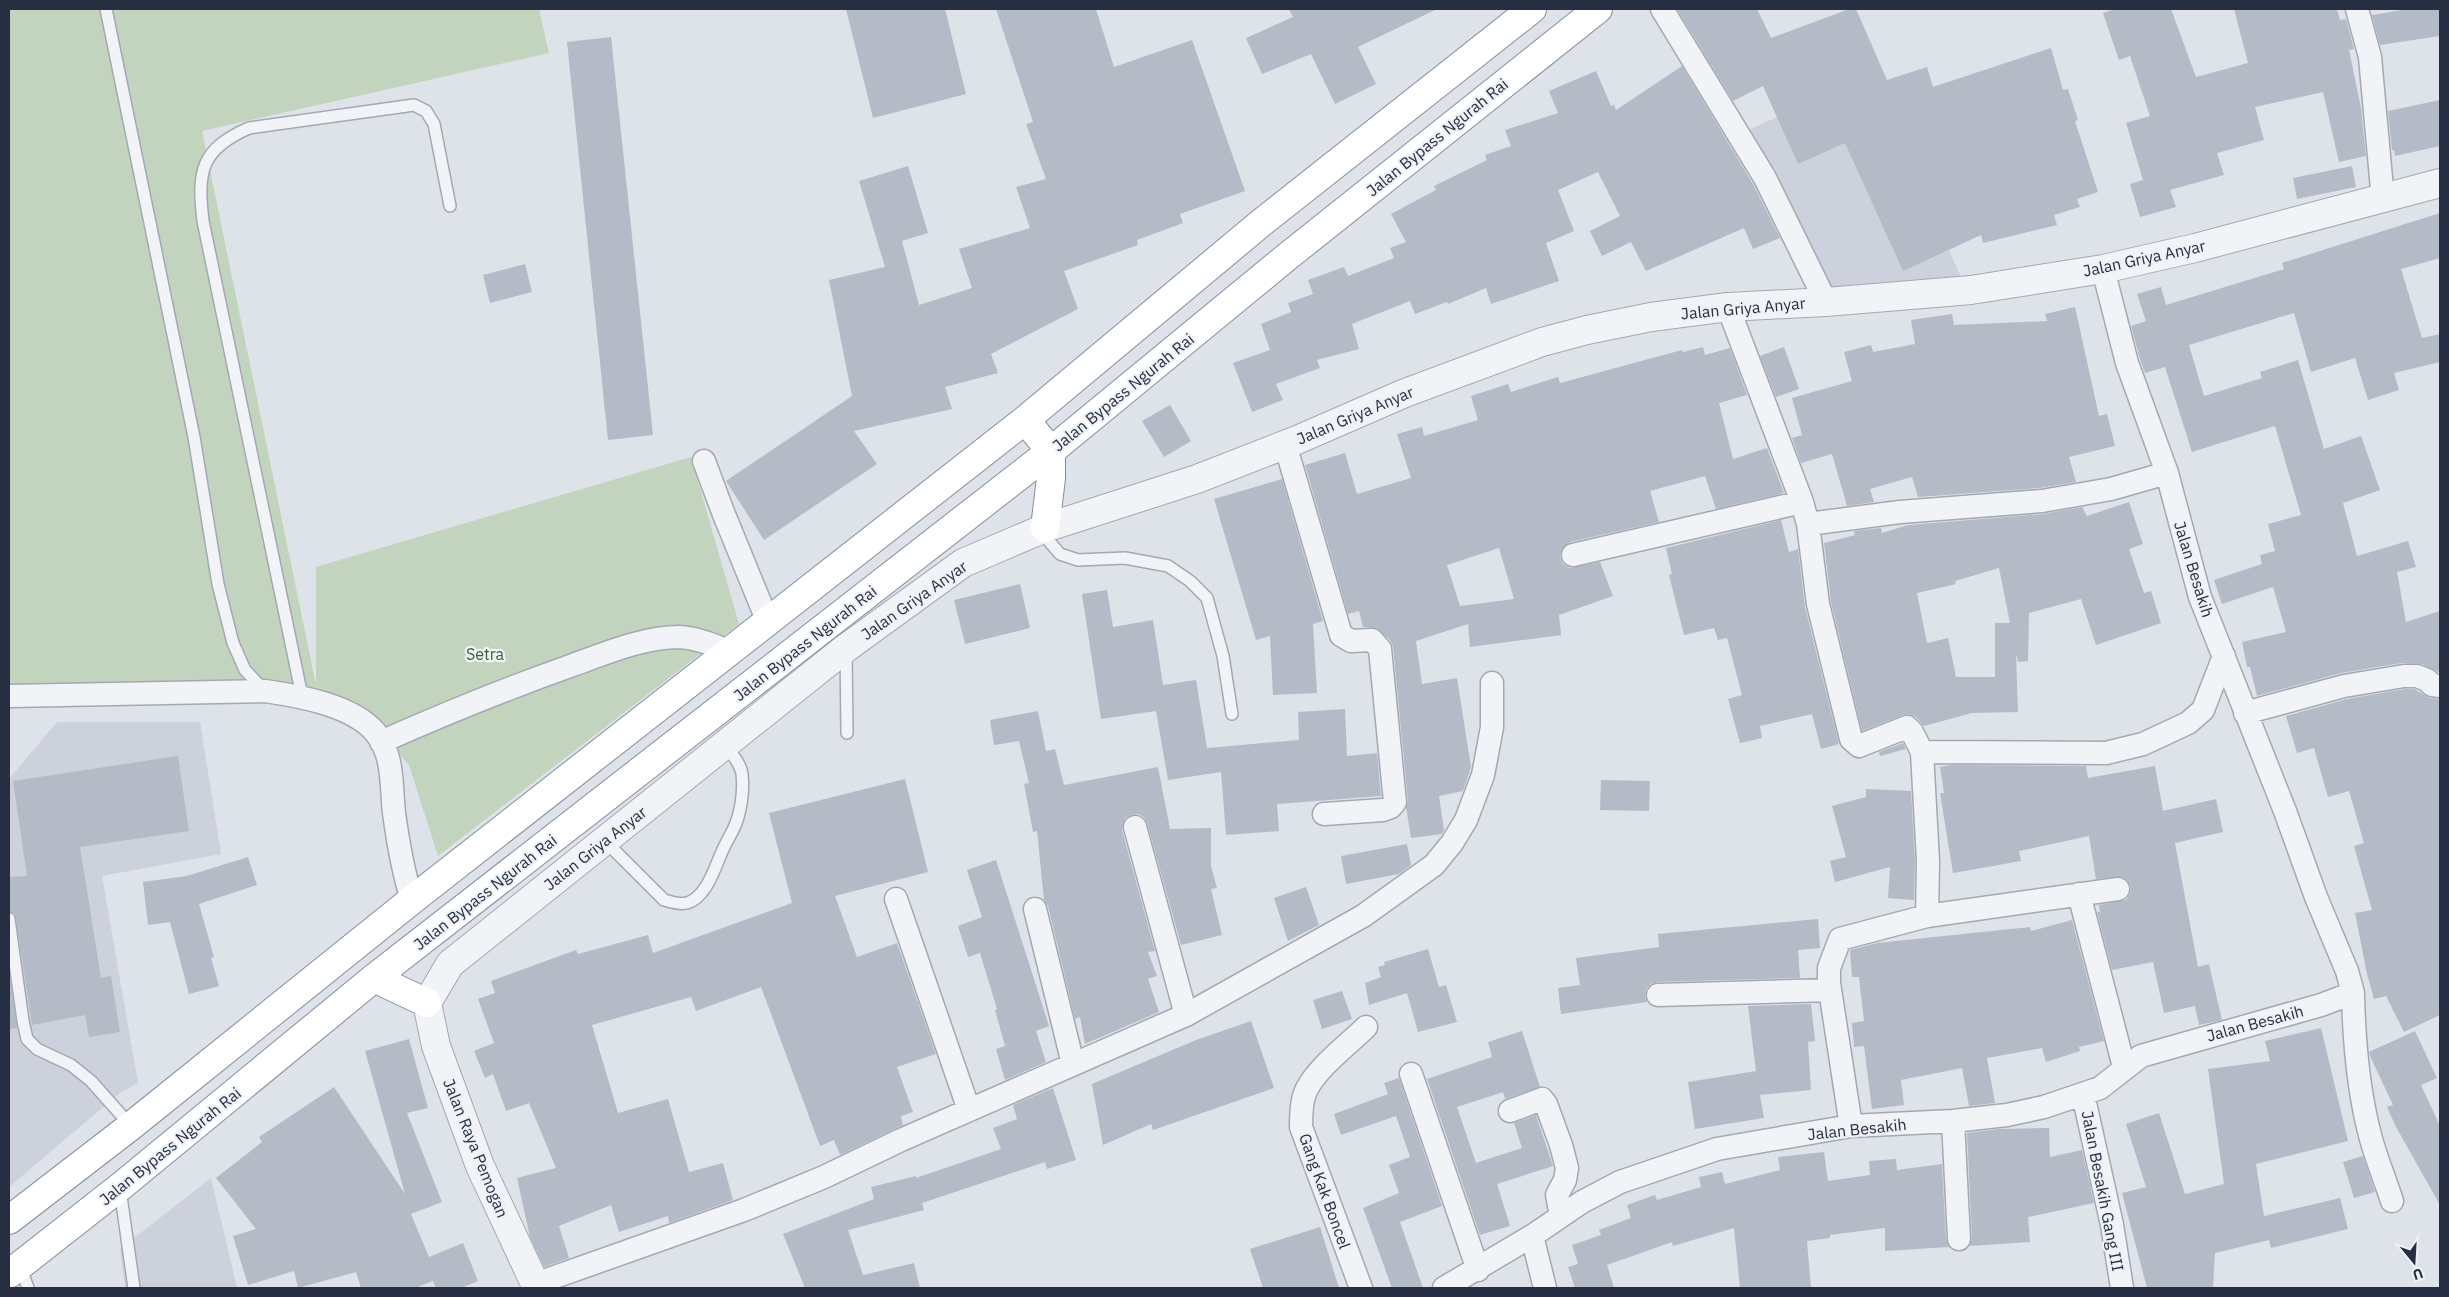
<svg xmlns="http://www.w3.org/2000/svg" width="2449" height="1297" font-family="'IBM Plex Sans',sans-serif">
<style>
.built{fill:#ccd1db}
.green{fill:#c3d4be}
.building{fill:#b5bbc6;fill-rule:evenodd}
.lines{fill:none;stroke-linecap:round;stroke-linejoin:round}
.service-casing{stroke:#a3a9b3;stroke-width:14}
.minor-casing{stroke:#a3a9b3;stroke-width:25}
.tertiary-casing{stroke:#a3a9b3;stroke-width:30}
.trunk-casing{stroke:#848ea1;stroke-width:30}
.service{stroke:#f1f3f7;stroke-width:11}
.minor{stroke:#f1f3f7;stroke-width:22}
.tertiary{stroke:#f1f3f7;stroke-width:28}
.trunk{stroke:#fff;stroke-width:28}
.labels{text-anchor:middle;dominant-baseline:central;stroke-width:4.5;stroke-linejoin:round;paint-order:stroke}
.street-label{font-size:16px;fill:#262f41;stroke:#eef1f6}
.park-label{font-size:16px;fill:#385e32;stroke:#eef1f6}
</style>
<rect width="100%" height="100%" fill="#dee2e9"/>
<!-- built -->
<path class="built" d="M 1870,75 L 1949,250 L 1961,277 L 1833,289 L 1746,131 Z
M 57,722 L 200,722 L 221,854 L 102,876 L 138,1083 L 121,1092 L 9,1187 L 9,779 Z
M 211,1178 L 237,1288 L 125,1288 L 120,1249 Z"/>
<!-- green -->
<path class="green" d="M 9,9 L 539,9 L 549,53 L 202,131 L 316,685 L 316,567 L 691,457 L 739,624 L 438,856 L 409,765 L 374,727 L 317,689 L 9,692 Z"/>
<!-- building -->
<path class="building" d="M 846,9 L 945,9 L 966,94 L 873,118 Z
M 996,9 L 1096,9 L 1114,67 L 1192,40 L 1245,191 L 1180,214 L 1183,223 L 1137,240 L 1138,245 L 1064,271 L 1078,309 L 991,354 L 998,373 L 945,387 L 952,409 L 854,431 L 877,464 L 764,540 L 726,481 L 852,396 L 829,280 L 885,267 L 859,181 L 908,166 L 928,233 L 902,241 L 919,305 L 972,288 L 959,249 L 1030,228 L 1016,187 L 1046,179 L 1026,124 L 1033,122 Z
M 1289,9 L 1437,9 L 1358,47 L 1376,84 L 1335,104 L 1311,54 L 1262,74 L 1246,38 L 1293,17 Z
M 1677,9 L 1757,9 L 1771,38 L 1849,9 L 1856,9 L 1887,80 L 1927,67 L 1933,87 L 2051,48 L 2063,90 L 2068,89 L 2078,120 L 2075,121 L 2098,192 L 2077,199 L 2080,207 L 2054,215 L 2057,225 L 1983,243 L 1981,235 L 1903,271 L 1845,143 L 1798,164 L 1763,86 L 1733,101 Z
M 2115,9 L 2171,9 L 2196,77 L 2248,63 L 2234,9 L 2337,9 L 2340,20 L 2346,19 L 2354,49 L 2349,50 L 2361,108 L 2366,156 L 2339,162 L 2323,92 L 2255,107 L 2264,140 L 2217,153 L 2224,175 L 2170,190 L 2176,207 L 2140,217 L 2130,184 L 2143,180 L 2126,123 L 2150,116 L 2130,56 L 2119,60 L 2103,13 Z
M 2408,9 L 2440,9 L 2440,36 L 2380,45 L 2372,15 Z
M 611,37 L 653,435 L 608,440 L 567,42 Z
M 1682,66 L 1753,184 L 1780,238 L 1753,249 L 1744,228 L 1646,271 L 1631,242 L 1602,256 L 1590,231 L 1620,216 L 1598,172 L 1558,190 L 1574,231 L 1546,243 L 1559,281 L 1491,304 L 1486,288 L 1448,304 L 1447,302 L 1415,314 L 1410,301 L 1352,324 L 1359,349 L 1317,360 L 1320,368 L 1276,384 L 1283,400 L 1252,412 L 1233,363 L 1270,350 L 1261,324 L 1291,312 L 1288,303 L 1313,294 L 1308,280 L 1344,267 L 1348,276 L 1394,258 L 1390,248 L 1406,242 L 1391,214 L 1436,190 L 1434,186 L 1487,160 L 1485,155 L 1511,146 L 1505,130 L 1558,113 L 1549,91 L 1596,71 L 1611,106 L 1614,105 L 1616,110 Z
M 2440,100 L 2440,146 L 2395,156 L 2394,150 L 2392,150 L 2388,111 Z
M 2352,166 L 2356,187 L 2297,199 L 2293,178 Z
M 2440,213 L 2440,258 L 2401,269 L 2422,338 L 2440,334 L 2440,362 L 2394,373 L 2399,390 L 2368,400 L 2355,358 L 2311,372 L 2294,313 L 2189,345 L 2204,396 L 2262,378 L 2260,372 L 2298,360 L 2324,449 L 2361,436 L 2380,490 L 2343,503 L 2357,556 L 2408,541 L 2416,567 L 2397,572 L 2406,622 L 2440,611 L 2440,673 L 2422,664 L 2402,663 L 2341,673 L 2257,696 L 2250,667 L 2247,667 L 2242,642 L 2286,632 L 2273,587 L 2222,604 L 2214,580 L 2262,564 L 2260,555 L 2275,551 L 2268,524 L 2301,515 L 2275,426 L 2192,452 L 2165,367 L 2145,373 L 2140,359 L 2131,326 L 2146,321 L 2137,294 L 2161,287 L 2166,305 L 2284,269 L 2282,263 Z
M 525,264 L 532,292 L 490,303 L 483,275 Z
M 2075,307 L 2099,416 L 2107,414 L 2115,446 L 2069,457 L 2076,482 L 2040,488 L 1918,497 L 1912,477 L 1870,489 L 1874,502 L 1847,506 L 1832,454 L 1801,463 L 1792,438 L 1802,435 L 1792,398 L 1852,381 L 1844,352 L 1871,345 L 1873,352 L 1915,344 L 1911,320 L 1952,314 L 1954,325 L 2047,321 L 2045,314 Z
M 1703,347 L 1705,355 L 1730,348 L 1747,395 L 1719,403 L 1733,459 L 1767,448 L 1784,493 L 1716,509 L 1705,476 L 1650,491 L 1659,522 L 1570,542 L 1561,551 L 1560,557 L 1563,564 L 1570,568 L 1600,562 L 1613,596 L 1559,615 L 1561,635 L 1470,647 L 1468,624 L 1416,641 L 1422,684 L 1457,678 L 1471,767 L 1463,791 L 1439,796 L 1444,830 L 1442,834 L 1411,838 L 1406,807 L 1408,801 L 1393,647 L 1390,640 L 1377,628 L 1363,627 L 1359,611 L 1348,614 L 1305,465 L 1345,453 L 1357,494 L 1411,478 L 1397,434 L 1422,427 L 1424,436 L 1478,420 L 1471,396 L 1508,384 L 1511,392 L 1558,377 L 1560,383 L 1682,350 L 1683,352 ZM 1499,548 L 1514,599 L 1460,606 L 1447,565 Z
M 1784,347 L 1799,389 L 1776,397 L 1760,356 Z
M 1170,405 L 1191,441 L 1164,457 L 1142,421 Z
M 1282,479 L 1323,621 L 1313,624 L 1317,693 L 1273,695 L 1270,636 L 1256,640 L 1214,499 Z
M 2129,502 L 2143,544 L 2129,549 L 2144,593 L 2151,591 L 2161,623 L 2096,645 L 2081,599 L 2029,613 L 2028,661 L 2018,662 L 2016,654 L 2018,712 L 1972,713 L 1924,726 L 1916,717 L 1909,714 L 1903,715 L 1862,731 L 1831,602 L 1824,543 L 1855,535 L 1854,531 L 1881,528 L 1882,533 L 1908,525 L 2043,514 L 2082,507 L 2087,516 ZM 1999,568 L 2010,623 L 1995,623 L 1995,677 L 1956,677 L 1948,638 L 1927,643 L 1917,593 L 1956,584 L 1955,581 Z
M 1781,520 L 1789,552 L 1798,549 L 1805,607 L 1839,744 L 1821,749 L 1812,714 L 1760,726 L 1762,738 L 1740,743 L 1728,699 L 1742,695 L 1727,638 L 1718,640 L 1714,628 L 1684,635 L 1669,575 L 1672,574 L 1666,548 Z
M 1020,584 L 1030,628 L 965,644 L 954,600 Z
M 1107,590 L 1113,627 L 1153,620 L 1163,685 L 1196,680 L 1207,748 L 1299,740 L 1298,712 L 1345,709 L 1347,756 L 1377,753 L 1381,796 L 1277,804 L 1279,831 L 1226,835 L 1221,772 L 1168,780 L 1156,711 L 1101,719 L 1082,594 Z
M 2405,689 L 2414,689 L 2430,698 L 2440,699 L 2440,1015 L 2404,1032 L 2386,996 L 2374,999 L 2367,974 L 2355,913 L 2372,910 L 2354,846 L 2364,843 L 2349,791 L 2328,797 L 2314,748 L 2297,753 L 2286,716 L 2347,699 Z
M 1038,711 L 1046,751 L 1055,749 L 1064,785 L 1158,767 L 1170,829 L 1211,828 L 1211,866 L 1217,888 L 1211,889 L 1222,935 L 1181,945 L 1147,823 L 1144,817 L 1138,814 L 1131,815 L 1125,818 L 1122,830 L 1155,951 L 1148,952 L 1157,976 L 1148,979 L 1159,1012 L 1085,1044 L 1080,1017 L 1075,1019 L 1048,906 L 1044,900 L 1037,831 L 1033,832 L 1024,784 L 1029,783 L 1019,741 L 994,745 L 990,720 Z
M 1903,743 L 1906,749 L 1880,756 L 1879,752 Z
M 178,756 L 189,831 L 80,847 L 101,978 L 111,976 L 120,1032 L 89,1037 L 85,1015 L 32,1025 L 16,918 L 15,914 L 9,912 L 9,877 L 27,876 L 13,781 Z
M 1951,765 L 2086,766 L 2088,778 L 2155,766 L 2163,811 L 2216,799 L 2223,832 L 2175,843 L 2198,967 L 2209,964 L 2222,1020 L 2199,1025 L 2195,1006 L 2164,1013 L 2153,962 L 2112,970 L 2097,912 L 2100,912 L 2099,905 L 2126,900 L 2130,894 L 2131,887 L 2128,881 L 2122,877 L 2096,879 L 2089,836 L 2019,851 L 2021,861 L 1953,873 L 1940,793 L 1944,793 L 1940,767 Z
M 905,779 L 928,872 L 835,896 L 857,957 L 897,943 L 936,1054 L 897,1067 L 913,1112 L 901,1116 L 903,1125 L 840,1155 L 834,1140 L 820,1146 L 761,987 L 696,1011 L 691,997 L 592,1025 L 618,1113 L 668,1099 L 689,1172 L 723,1163 L 733,1200 L 669,1223 L 668,1216 L 619,1232 L 611,1205 L 559,1226 L 569,1258 L 544,1267 L 530,1237 L 517,1178 L 556,1168 L 529,1103 L 506,1111 L 493,1074 L 485,1078 L 474,1051 L 494,1043 L 478,999 L 495,993 L 491,981 L 576,950 L 578,954 L 648,935 L 653,953 L 792,903 L 769,813 Z
M 1601,780 L 1650,781 L 1649,811 L 1600,810 Z
M 1866,789 L 1911,791 L 1915,861 L 1914,900 L 1888,898 L 1890,867 L 1835,882 L 1830,861 L 1846,857 L 1832,806 L 1866,797 Z
M 1407,844 L 1411,865 L 1399,874 L 1346,884 L 1341,856 Z
M 248,857 L 257,885 L 199,904 L 214,957 L 211,958 L 219,986 L 189,994 L 170,922 L 148,925 L 143,882 L 187,876 Z
M 996,860 L 1049,1026 L 1036,1031 L 1046,1062 L 1005,1080 L 996,1049 L 1005,1046 L 995,1010 L 997,1009 L 980,953 L 968,957 L 958,926 L 982,917 L 967,870 Z
M 1306,887 L 1319,925 L 1288,941 L 1274,898 Z
M 1818,919 L 1820,948 L 1798,950 L 1800,978 L 1658,982 L 1651,984 L 1646,989 L 1645,996 L 1647,1002 L 1561,1014 L 1558,988 L 1580,985 L 1576,958 L 1659,947 L 1658,934 Z
M 2072,920 L 2104,1041 L 2079,1047 L 2080,1051 L 2046,1062 L 2042,1048 L 1987,1058 L 1995,1103 L 1969,1106 L 1962,1068 L 1901,1080 L 1904,1105 L 1872,1109 L 1864,1046 L 1854,1047 L 1852,1023 L 1864,1021 L 1859,977 L 1852,977 L 1850,950 L 1877,943 L 2030,927 L 2031,931 Z
M 1428,949 L 1439,987 L 1446,985 L 1457,1022 L 1418,1032 L 1407,993 L 1369,1005 L 1365,983 L 1381,977 L 1378,967 L 1385,965 L 1384,962 Z
M 9,972 L 17,1028 L 9,1029 Z
M 1342,991 L 1352,1019 L 1322,1029 L 1313,1000 Z
M 1811,1004 L 1815,1041 L 1808,1042 L 1811,1090 L 1760,1095 L 1764,1118 L 1695,1129 L 1688,1082 L 1756,1071 L 1748,1006 Z
M 1251,1021 L 1274,1088 L 1153,1130 L 1151,1124 L 1103,1145 L 1092,1084 L 1196,1040 Z
M 2321,1028 L 2348,1141 L 2256,1164 L 2264,1216 L 2340,1198 L 2348,1229 L 2271,1248 L 2269,1240 L 2215,1253 L 2213,1288 L 2147,1288 L 2122,1193 L 2146,1187 L 2126,1124 L 2159,1113 L 2185,1194 L 2224,1184 L 2208,1069 L 2270,1061 L 2265,1041 Z
M 1522,1031 L 1540,1087 L 1505,1099 L 1503,1092 L 1457,1107 L 1476,1163 L 1522,1148 L 1514,1123 L 1536,1115 L 1553,1166 L 1497,1184 L 1510,1226 L 1480,1235 L 1427,1079 L 1492,1057 L 1488,1042 Z
M 2415,1031 L 2437,1078 L 2421,1085 L 2440,1126 L 2440,1205 L 2396,1127 L 2387,1107 L 2393,1105 L 2370,1056 L 2369,1052 Z
M 409,1039 L 428,1108 L 407,1113 L 442,1202 L 411,1214 L 429,1257 L 463,1243 L 478,1281 L 461,1288 L 436,1288 L 433,1281 L 415,1288 L 361,1288 L 356,1272 L 298,1288 L 294,1271 L 248,1285 L 233,1236 L 256,1229 L 216,1178 L 262,1142 L 259,1137 L 334,1087 L 405,1194 L 365,1051 Z
M 1399,1078 L 1442,1206 L 1400,1222 L 1423,1288 L 1392,1288 L 1363,1208 L 1399,1193 L 1389,1165 L 1410,1157 L 1396,1116 L 1341,1135 L 1334,1114 L 1388,1094 L 1384,1083 Z
M 1053,1088 L 1076,1160 L 1047,1169 L 1045,1162 L 922,1203 L 924,1210 L 848,1230 L 863,1275 L 914,1263 L 920,1288 L 805,1288 L 783,1234 L 874,1199 L 871,1187 L 916,1176 L 916,1178 L 1001,1149 L 993,1128 L 1017,1119 L 1013,1105 Z
M 2049,1128 L 2050,1157 L 2082,1150 L 2094,1203 L 2028,1217 L 2030,1242 L 1970,1246 L 1972,1238 L 1967,1133 L 1999,1129 Z
M 1824,1152 L 1828,1181 L 1870,1175 L 1869,1161 L 1896,1159 L 1897,1170 L 1942,1164 L 1946,1240 L 1949,1247 L 1885,1251 L 1885,1228 L 1830,1235 L 1830,1238 L 1807,1241 L 1811,1288 L 1740,1288 L 1734,1228 L 1673,1246 L 1672,1242 L 1607,1265 L 1614,1288 L 1575,1288 L 1568,1267 L 1578,1264 L 1572,1245 L 1601,1235 L 1599,1230 L 1631,1218 L 1627,1205 L 1655,1195 L 1657,1200 L 1701,1187 L 1699,1177 L 1722,1172 L 1725,1184 L 1780,1170 L 1778,1157 Z
M 2363,1156 L 2375,1192 L 2354,1198 L 2343,1162 Z
M 1320,1227 L 1339,1288 L 1263,1288 L 1250,1249 Z"/>
<g class="lines">
<defs>
<path id="service" d="M 106,9 L 194,437 L 218,584 L 233,643 L 245,670 L 264,690
M 1045,528 L 1048,540 L 1060,554 L 1078,560 L 1125,558 L 1168,566 L 1190,581 L 1207,598 L 1223,656 L 1232,714
M 846,650 L 847,733
M 302,696 L 203,221 C 197,171 201,149 249,128 L 414,105 L 426,111 L 434,124 L 450,206
M 605,841 L 664,900 C 672,902 679,905 687,903 C 706,897 714,870 721,854 C 724,846 729,838 733,830 C 741,814 744,791 742,774 C 741,764 731,753 725,744
M 9,919 L 23,1021 L 27,1039 L 37,1049 L 71,1065 L 91,1081 L 131,1126
M 120,1189 L 134,1288
M 20,1266 L 28,1288"/>
<path id="minor" d="M 1662,9 L 1765,178 L 1826,302
M 2357,9 L 2370,57 L 2383,200
M 1728,307 L 1802,502 L 1808,524 L 1900,512 L 2042,501 L 2111,489 L 2167,473
M 1285,444 L 1341,635 L 1351,641 L 1372,640 L 1380,649 L 1395,802 L 1391,807 L 1383,810 L 1324,814
M 704,461 L 723,512 L 768,622
M 1808,524 L 1818,604 L 1851,739 L 1859,746 L 1907,727 L 1912,732 L 1922,752 L 1928,861 L 1927,916
M 1573,555 L 1802,502
M 9,696 L 265,691 C 299,696 352,705 375,732 C 394,754 391,786 394,813 C 398,842 403,872 412,900
M 2245,713 L 2344,686 L 2404,676 L 2417,676 L 2427,680 L 2432,685 L 2440,686
M 381,742 C 444,714 508,688 573,665 C 606,653 644,637 679,637 C 697,638 715,645 730,652
M 1922,752 L 2106,753 L 2143,744 L 2188,723 L 2203,710 L 2224,656
M 1135,827 L 1186,1015
M 2079,894 L 2124,1067
M 896,899 L 969,1110
M 1035,909 L 1073,1064
M 2353,993 C 2354,1043 2358,1091 2371,1139 C 2377,1160 2385,1180 2392,1201
M 1658,995 L 1830,990
M 1411,1074 L 1478,1270
M 2083,1094 L 2112,1225 L 2122,1288
M 1510,1111 L 1542,1099 L 1546,1104 L 1561,1145 L 1567,1168 L 1565,1180 L 1557,1195 L 1561,1216
M 1953,1121 L 1959,1239
M 1851,1126 L 1829,983 L 1829,968 L 1840,939 L 1927,916 L 2118,889
M 1532,1236 L 1545,1288
M 535,1284 L 744,1210 L 824,1177 L 901,1140 L 1186,1015 L 1363,916 L 1434,865 L 1452,843 L 1466,820 L 1483,775 L 1487,754 L 1492,727 L 1492,683
M 1361,1288 L 1301,1127 C 1301,1117 1301,1106 1304,1096 C 1311,1072 1348,1045 1366,1027
M 1444,1288 L 1532,1236 L 1582,1202 L 1620,1182 L 1717,1149 L 1851,1126 L 1953,1121 L 2007,1115 L 2044,1107 L 2100,1088 L 2141,1056 L 2321,1005 L 2353,993 L 2347,971 L 2316,897 L 2285,811 L 2200,597 L 2167,473 L 2127,363 L 2103,269"/>
<path id="tertiary" d="M 537,1288 L 480,1166 L 436,1046 L 427,1003 L 450,964 L 846,648 L 963,563 L 1045,528 L 1197,479 L 1297,440 L 1405,393 L 1542,342 L 1587,330 L 1651,317 L 1728,307 L 1826,302 L 1971,290 L 2103,269 L 2195,248 L 2440,183"/>
<path id="trunk" d="M 1025,420 L 1051,451 L 1051,478 L 1045,528
M 374,978 L 427,1003
M 9,1220 L 131,1126 L 412,900 L 1025,420 L 1261,223 L 1532,9
M 9,1274 L 120,1187 L 374,978 L 1051,451 L 1288,256 L 1598,9"/>
</defs>
<!-- service casing -->
<use href="#service" class="service-casing"/>
<!-- minor casing -->
<use href="#minor" class="minor-casing"/>
<!-- tertiary casing -->
<use href="#tertiary" class="tertiary-casing"/>
<!-- trunk casing -->
<use href="#trunk" class="trunk-casing"/>
<!-- service -->
<use href="#service" class="service"/>
<!-- minor -->
<use href="#minor" class="minor"/>
<!-- tertiary -->
<use href="#tertiary" class="tertiary"/>
<!-- trunk -->
<use href="#trunk" class="trunk"/>
</g>
<g class="labels">
<!-- street labels -->
<g class="street-label">
<text transform="translate(1437 137) rotate(-39)">Jalan Bypass Ngurah Rai</text>
<text transform="translate(2144 258) rotate(-12)">Jalan Griya Anyar</text>
<text transform="translate(1743 308) rotate(-5)">Jalan Griya Anyar</text>
<text transform="translate(1123 392) rotate(-39)">Jalan Bypass Ngurah Rai</text>
<text transform="translate(1355 415) rotate(-23)">Jalan Griya Anyar</text>
<text transform="translate(2194 569) rotate(73)">Jalan Besakih</text>
<text transform="translate(914 600) rotate(-35)">Jalan Griya Anyar</text>
<text transform="translate(805 643) rotate(-38)">Jalan Bypass Ngurah Rai</text>
<text transform="translate(595 848) rotate(-38)">Jalan Griya Anyar</text>
<text transform="translate(485 892) rotate(-38)">Jalan Bypass Ngurah Rai</text>
<text transform="translate(2255 1023) rotate(-15)">Jalan Besakih</text>
<text transform="translate(1857 1129) rotate(-6)">Jalan Besakih</text>
<text transform="translate(170 1146) rotate(-39)">Jalan Bypass Ngurah Rai</text>
<text transform="translate(476 1148) rotate(68)">Jalan Raya Pemogan</text>
<text transform="translate(1325 1191) rotate(70)">Gang Kak Boncel</text>
<text transform="translate(2103 1191) rotate(79)">Jalan Besakih Gang III</text>
</g>
<!-- park labels -->
<g class="park-label">
<text x="485" y="654">Setra</text>
</g>
</g>
<!-- border -->
<rect width="2449" height="1297" fill="none" stroke="#262f41" stroke-width="20"/>
<!-- north arrow -->
<g transform="translate(2414 1262) rotate(162)" stroke="#eef1f6" stroke-width="4" paint-order="stroke">
<path d="M0-4L9 19L0 12L-9 19Z" fill="#262f41"/>
<text y="-8" font-size="14" font-weight="bold" text-anchor="middle" fill="#262f41">U</text>
</g>
</svg>
